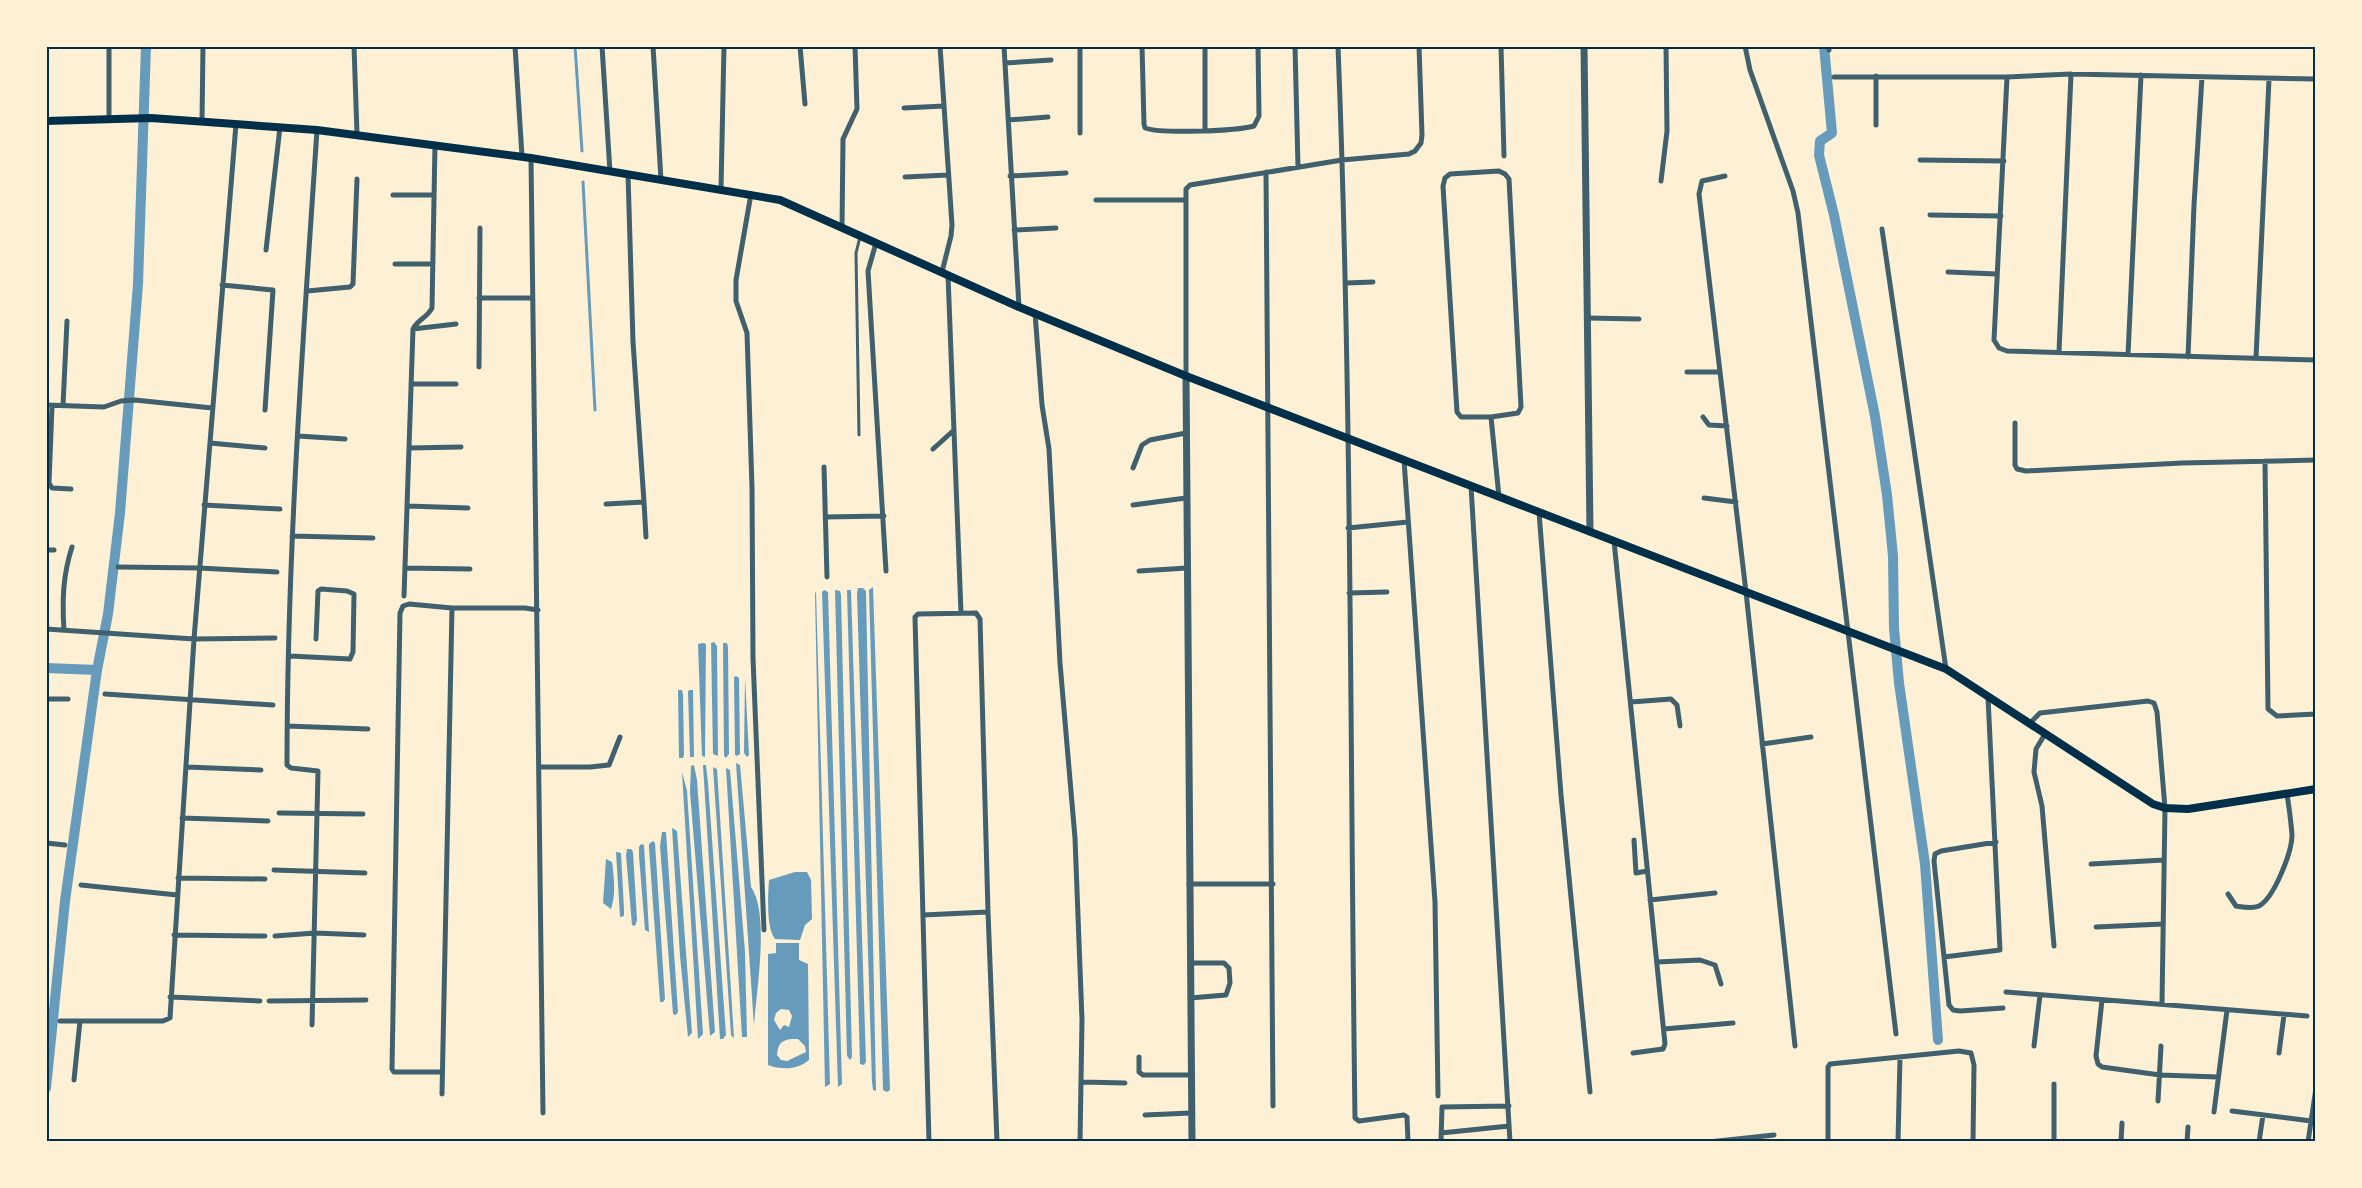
<svg xmlns="http://www.w3.org/2000/svg" width="2362" height="1188" font-family="Overpass,sans-serif">
<style>
.water{fill:#669bbc;fill-rule:evenodd}
.lines{fill:none;stroke-linecap:round;stroke-linejoin:round}
.stream{stroke:#669bbc;stroke-width:3}
.canal{stroke:#669bbc;stroke-width:10}
.service{stroke:#3f606c;stroke-width:3}
.minor{stroke:#3f606c;stroke-width:5}
.tertiary{stroke:#3f606c;stroke-width:7}
.secondary{stroke:#003049;stroke-width:8}
.neatline{fill:none;stroke:#003049;stroke-width:2}
</style>
<rect width="100%" height="100%" fill="#fdf0d5"/>
<!-- water -->
<path class="water" d="M 873,587 L 890,1090 L 887,1092 L 883,1090 L 869,590 Z
M 858,588 L 863,588 L 866,591 L 876,1091 L 873,1090 L 872,1082 L 857,593 Z
M 824,590 L 828,592 L 842,1084 L 838,1087 L 822,592 Z
M 835,590 L 840,591 L 841,595 L 852,1057 L 850,1060 L 847,1056 Z
M 847,590 L 851,590 L 866,1062 L 864,1065 L 860,1064 Z
M 816,591 L 830,1084 L 825,1087 L 815,594 Z
M 714,642 L 717,646 L 718,756 L 713,754 L 711,643 Z
M 703,643 L 706,644 L 705,757 L 702,756 L 698,644 Z
M 723,643 L 727,643 L 728,647 L 729,754 L 726,758 L 724,756 Z
M 736,676 L 739,678 L 740,754 L 737,756 L 735,755 L 734,677 Z
M 745,677 L 749,755 L 747,757 L 744,753 Z
M 678,690 L 682,690 L 683,695 L 684,755 L 683,758 L 679,758 Z
M 690,690 L 693,690 L 694,757 L 690,757 L 688,691 Z
M 736,763 L 740,765 L 751,887 C 770,913 756,993 754,1026 Z
M 694,765 L 697,780 L 715,1032 L 710,1036 L 690,792 L 691,766 Z
M 703,765 L 706,765 L 708,783 L 726,1035 L 723,1039 L 720,1039 Z
M 713,767 L 717,769 L 734,1038 L 731,1035 Z
M 726,768 L 730,770 L 745,952 L 747,1037 L 742,1037 Z
M 682,772 L 687,791 L 703,1034 L 698,1039 Z
M 672,828 L 677,831 L 692,1033 L 688,1037 L 680,956 Z
M 662,832 L 666,832 L 678,1012 L 676,1015 L 673,1014 L 660,846 Z
M 653,841 L 655,843 L 665,999 L 663,1002 L 660,1002 L 649,848 L 649,844 Z
M 641,844 L 644,845 L 649,932 L 645,930 L 639,856 L 639,847 Z
M 627,849 L 631,849 L 633,852 L 637,920 L 635,926 L 632,925 L 626,855 Z
M 616,852 L 621,853 L 624,909 L 624,916 L 620,917 Z
M 606,859 L 612,862 C 614,876 616,896 611,909 L 603,903 Z
M 795,872 L 807,872 L 811,880 L 812,919 L 805,925 L 800,940 L 775,939 C 766,928 768,894 769,880 Z
M 776,943 L 799,943 L 799,960 L 808,964 L 809,1060 C 797,1070 782,1070 768,1065 L 768,954 L 776,953 ZM 781,1009 L 789,1010 L 792,1016 L 789,1027 L 784,1025 L 780,1030 L 774,1020 L 776,1013 ZM 791,1039 L 798,1039 L 805,1046 L 806,1052 L 787,1061 L 781,1060 L 777,1055 C 778,1044 780,1041 791,1039 Z"/>
<g class="lines">
<!-- stream -->
<path class="stream" d="M 575,46 L 582,151
M 583,182 L 595,410"/>
<!-- canal -->
<path class="canal" d="M 1824,46 L 1832,133 L 1820,141 L 1819,155 L 1834,215 L 1875,416 L 1887,495 L 1893,556 L 1894,628 L 1899,683 L 1925,864 L 1938,1040
M 46,668 L 97,670
M 46,1088 L 65,901 L 97,670 L 108,614 L 120,513 L 138,284 L 146,46"/>
<!-- service -->
<path class="service" d="M 859,435 L 856,253 L 860,237"/>
<!-- minor -->
<path class="minor" d="M 354,46 L 357,134
M 515,46 L 522,156
M 602,46 L 610,172
M 653,46 L 661,180
M 800,46 L 805,104
M 940,46 L 952,225 L 951,236 L 942,272
M 1004,46 L 1019,307
M 1080,46 L 1080,133
M 1142,46 L 1144,124 L 1145,128 C 1162,134 1236,131 1254,126 L 1259,116 L 1258,46
M 1205,46 L 1205,130
M 1295,46 L 1298,167
M 1338,46 C 1352,403 1350,761 1355,1118 L 1359,1121 L 1404,1115 L 1407,1117 L 1408,1142
M 1501,46 L 1504,156
M 1745,46 L 1750,70 L 1793,191 L 1798,213 L 1896,1034
M 1829,46 L 1829,50
M 1005,63 L 1051,60
M 1834,77 L 2007,77 L 2071,74 L 2316,79
M 2007,77 L 1994,340 L 1999,348 L 2007,351 L 2316,360
M 904,108 L 944,106
M 109,119 L 109,46
M 1008,120 L 1048,117
M 202,121 L 203,46
M 1876,125 L 1876,76
M 531,158 L 543,1113
M 1920,160 L 2004,161
M 1499,171 L 1505,174 L 1509,179 L 1521,407 L 1518,413 L 1491,417 L 1461,417 L 1457,412 L 1443,186 L 1445,178 L 1450,174 Z
M 1266,172 L 1273,1106
M 1010,176 L 1066,173
M 1725,176 L 1702,181 L 1699,194 L 1746,592 L 1795,1046
M 905,177 L 948,175
M 1661,181 L 1667,131 L 1666,46
M 721,189 L 724,46
M 751,194 L 736,280 L 736,301 L 747,333 L 752,488 L 753,658 L 764,930
M 393,195 L 434,195
M 1096,200 L 1185,200
M 1930,215 L 2001,216
M 842,228 L 843,139 L 857,109 L 855,46
M 1882,229 L 1946,669
M 1014,230 L 1056,228
M 876,243 L 868,271 L 886,571
M 266,250 L 280,127
M 395,264 L 433,264
M 1948,272 L 1997,274
M 948,275 L 961,613
M 1346,283 L 1373,282
M 222,285 L 273,290 L 265,410
M 307,291 L 350,287 L 353,284 L 357,179
M 479,298 L 532,298
M 1035,313 L 1042,405 L 1049,449 L 1060,663 L 1075,838 L 1082,1020 L 1080,1142
M 1588,318 L 1639,319
M 413,329 L 456,324
M 2059,352 L 2071,74
M 2128,355 L 2141,75
M 2188,357 L 2194,205 L 2202,77
M 2256,358 L 2269,79
M 479,367 L 480,228
M 1687,372 L 1720,372
M 1186,376 L 1186,189 L 1190,185 L 1342,160 L 1409,154 L 1415,151 L 1421,143 L 1422,135 L 1419,46
M 411,384 L 456,384
M 46,405 L 104,407 L 121,401 L 135,400 L 212,408
M 52,406 L 49,483 L 52,488 L 71,489
M 63,406 L 67,321
M 1491,417 L 1499,497
M 1703,417 L 1709,425 L 1727,426
M 2015,423 L 2015,465 L 2017,469 L 2026,471 L 2182,463 L 2316,460
M 298,436 L 345,439
M 210,443 L 265,448
M 409,448 L 461,447
M 933,449 L 953,431
M 1404,460 L 1435,902 L 1438,1096
M 2265,461 L 2268,709 L 2277,716 L 2316,714
M 824,467 L 827,577
M 1133,468 L 1142,445 L 1150,440 L 1186,433
M 1471,486 L 1510,1142
M 1704,498 L 1736,502
M 644,502 L 646,537
M 606,504 L 644,502 L 633,342 L 628,174
M 204,505 L 280,509
M 1133,505 L 1186,498
M 407,506 L 468,508
M 1539,512 L 1561,795 L 1590,1092
M 825,517 L 884,516
M 1348,528 L 1408,522
M 292,536 L 373,538
M 1614,541 L 1665,1044 L 1663,1049 L 1633,1053
M 46,550 L 54,550
M 118,567 L 199,568 L 277,572
M 405,568 L 470,569
M 1139,571 L 1187,568
M 1349,593 L 1387,592
M 404,596 L 413,329 C 418,319 427,318 432,308 L 435,144
M 46,629 L 194,639 L 275,638
M 64,630 C 62,600 63,575 72,547
M 290,656 L 350,659 L 353,652 L 354,594 L 347,591 L 321,589 L 318,591 L 316,639
M 105,694 L 273,705
M 46,699 L 68,699
M 1631,702 L 1671,699 L 1677,705 L 1680,726
M 2029,724 L 2040,713 L 2148,701 L 2154,703 L 2157,712 L 2165,808 L 2162,1004
M 287,726 L 368,729
M 2045,734 L 2036,749 L 2034,772 L 2042,806 L 2054,946
M 1762,744 L 1811,737
M 187,767 L 261,770
M 539,767 L 590,767 L 609,765 L 620,737
M 279,813 L 363,814
M 182,818 L 268,821
M 1634,840 L 1636,873 L 1647,871
M 1996,842 L 1941,851 L 1935,854 L 1934,861 L 1949,1005 L 1953,1010 L 1960,1011 L 2003,1008
M 46,843 L 65,845
M 2091,864 L 2164,860
M 274,870 L 365,873
M 178,878 L 265,879
M 1189,884 L 1273,884
M 81,885 L 177,895
M 2228,894 L 2236,906 C 2243,907 2252,909 2259,906 C 2274,898 2292,852 2292,835 C 2291,822 2289,807 2287,794
M 1650,900 L 1715,893
M 923,915 L 988,912
M 2096,927 L 2163,924
M 174,935 L 265,936
M 275,936 L 315,933 L 364,935
M 1944,957 L 2000,950 L 1988,697
M 1657,962 L 1700,960 L 1715,965 L 1721,984
M 1190,963 L 1224,963 L 1229,968 L 1230,983 L 1226,995 L 1190,998
M 2006,992 L 2307,1016
M 170,997 L 260,1001
M 2102,1000 L 2096,1056 L 2098,1064 L 2102,1067 L 2160,1075 L 2218,1077
M 269,1001 L 366,1000
M 60,1021 L 163,1021 L 170,1018 L 194,639 L 236,124
M 312,1025 L 318,771 L 291,768 L 287,765 C 287,553 303,341 317,130
M 1664,1029 L 1733,1023
M 2034,1046 L 2040,995
M 2279,1053 L 2284,1015
M 1139,1057 L 1139,1072 L 1143,1075 L 1191,1075
M 442,1072 L 394,1072 L 392,1069 L 400,613 L 403,606 L 409,604 L 452,608 L 525,608 L 538,610
M 74,1080 L 80,1021
M 1081,1082 L 1125,1083
M 442,1094 L 452,608
M 2158,1101 L 2161,1046
M 2232,1111 L 2311,1121
M 2214,1112 L 2227,1010
M 1145,1115 L 1191,1113
M 1441,1133 L 1509,1126
M 929,1142 L 915,617 L 918,614 L 976,613 L 980,619 L 988,912 L 997,1142
M 1441,1142 L 1442,1107 L 1509,1106
M 1709,1142 L 1774,1135
M 1828,1142 L 1828,1067 L 1830,1064 L 1959,1051 L 1971,1053 L 1974,1065 L 1973,1142
M 1898,1142 L 1900,1057
M 2054,1142 L 2054,1084
M 2121,1142 L 2122,1123
M 2187,1142 L 2188,1127
M 2259,1142 L 2263,1115
M 2308,1142 L 2316,1088"/>
<!-- tertiary -->
<path class="tertiary" d="M 1584,46 L 1590,532
M 1186,376 L 1192,1142"/>
<!-- secondary -->
<path class="secondary" d="M 46,121 L 151,118 L 317,130 L 531,158 L 780,200 L 1019,307 L 1186,376 L 1946,669 L 2153,804 L 2165,808 L 2188,809 L 2316,789"/>
</g>
<!-- border -->
<rect width="2362" height="1188" fill="none" stroke="#fdf0d5" stroke-width="96"/>
<rect x="48" y="48" width="2266" height="1092" class="neatline"/>
</svg>
